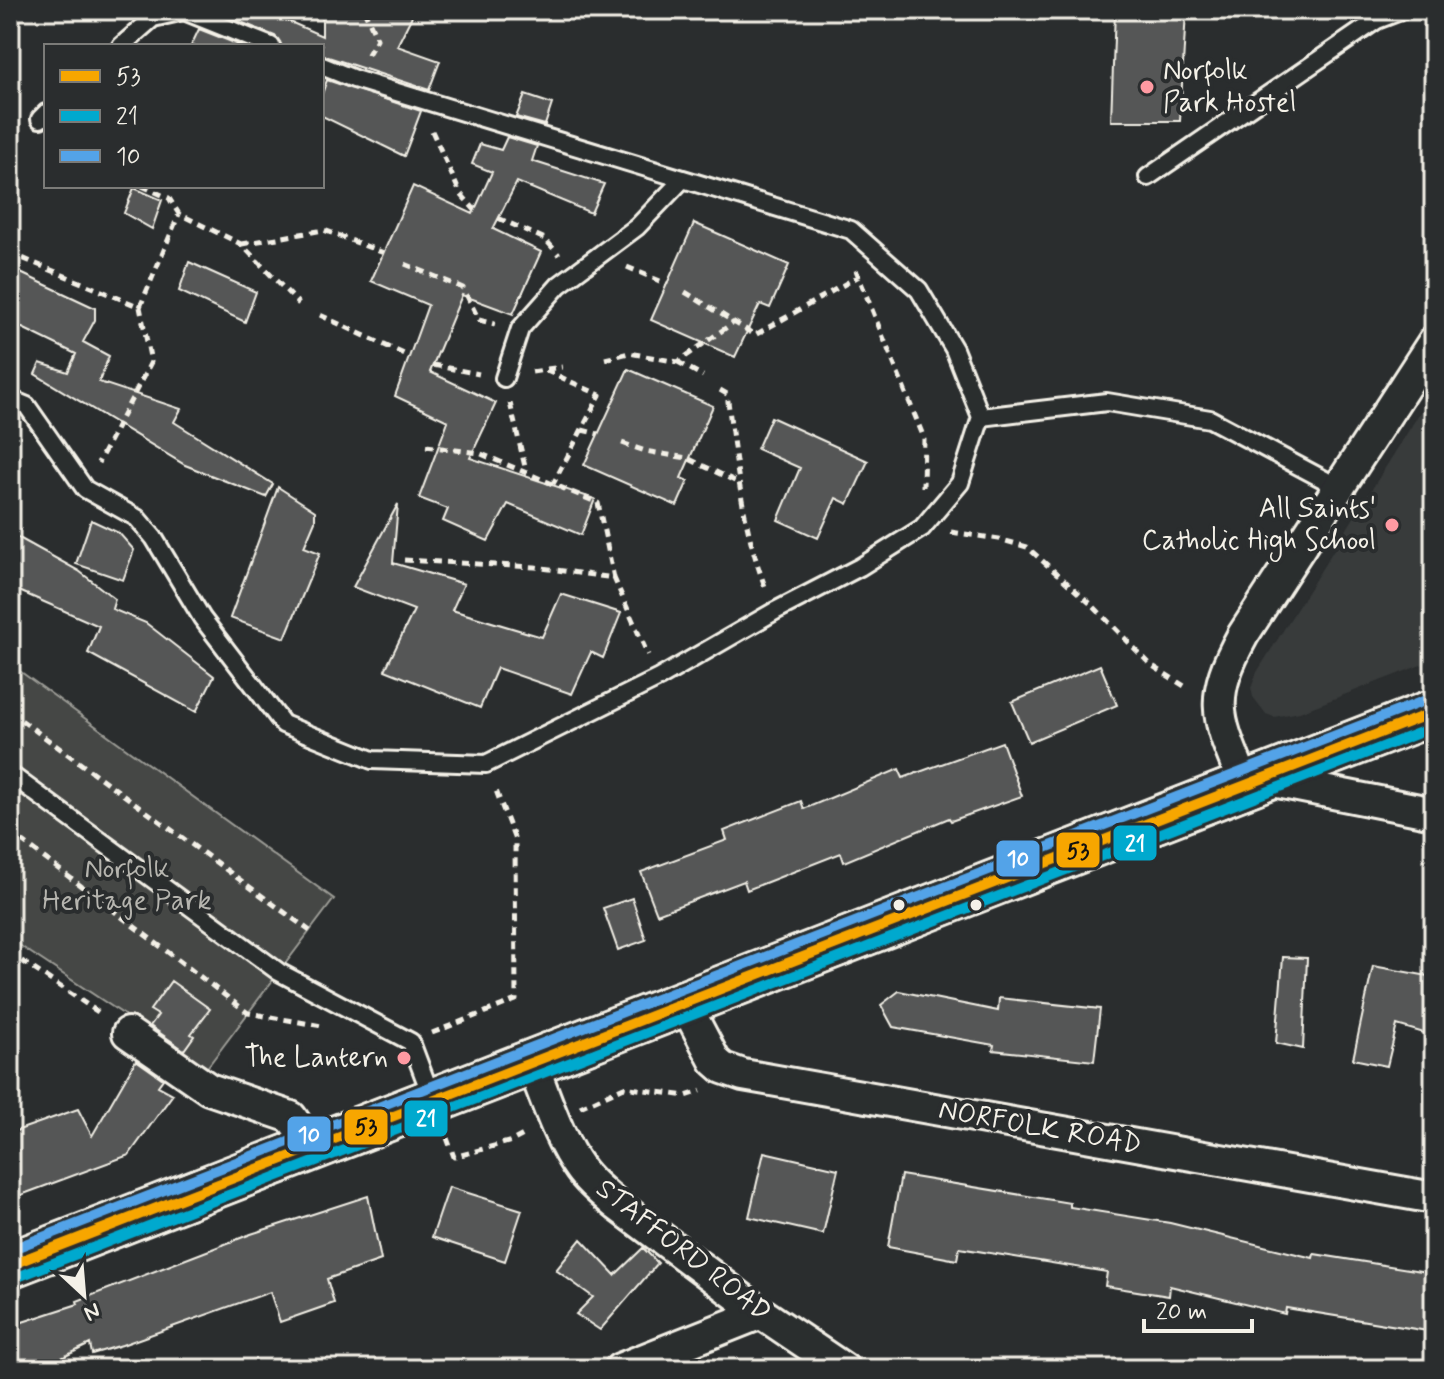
<svg xmlns="http://www.w3.org/2000/svg" width="1444" height="1379" font-family="Mynerve,sans-serif">
<style>
.built{fill:#373a3a}
.green{fill:#444645;stroke:#9c9c96;stroke-width:2}
.building{fill:#555756;stroke:#f4f1e8;stroke-width:2}
.lines{fill:none;stroke-linecap:round;stroke-linejoin:round}
.lane-casing{stroke:#f4f1e8;stroke-width:22}
.street-casing{stroke:#f4f1e8;stroke-width:36}
.primary-casing{stroke:#f4f1e8;stroke-width:50}
.path{stroke:#f4f1e8;stroke-width:5;stroke-dasharray:8 6;stroke-linecap:butt}
.lane{stroke:#2a2d2e;stroke-width:16}
.street{stroke:#2a2d2e;stroke-width:30}
.primary{stroke:#2a2d2e;stroke-width:44}
.bus-1-casing{stroke:#2a2d2e;stroke-width:16}
.bus-2-casing{stroke:#2a2d2e;stroke-width:16}
.bus-3-casing{stroke:#2a2d2e;stroke-width:16}
.bus-1{stroke:#f7a600;stroke-width:10}
.bus-2{stroke:#00a9ce;stroke-width:10}
.bus-3{stroke:#53a3e8;stroke-width:10}
.poi-dot{fill:#ff9aa2;stroke:#2a2d2e;stroke-width:3}
.bus-dot{fill:#f4f1e8;stroke:#2a2d2e;stroke-width:3}
.labels{text-anchor:middle;dominant-baseline:central;stroke-width:8;stroke-linejoin:round;paint-order:stroke}
.poi-label{font-size:28px;fill:#f4f1e8;stroke:#2a2d2e;text-anchor:end}
.park-label{font-size:28px;fill:#b6b5af;stroke:#2a2d2e}
.street-label{font-size:28px;fill:#f4f1e8;stroke:#2a2d2e}
.line-badge{stroke:#2a2d2e;stroke-width:3}
.badge-label{font-size:22px;text-anchor:middle;font-weight:bold;fill:#fff}
.pale-badge-label{font-size:22px;text-anchor:middle;font-weight:bold;fill:#111}
</style>
<rect width="100%" height="100%" fill="#2a2d2e"/>
<filter id="ink" filterUnits="userSpaceOnUse"><feTurbulence type="fractalNoise" baseFrequency=".0125" numOctaves="2"/><feDisplacementMap in="SourceGraphic" scale="16" xChannelSelector="R" yChannelSelector="G"/><feConvolveMatrix kernelMatrix="1 2 1 2 8 2 1 2 1" color-interpolation-filters="sRGB"/></filter>
<g filter="url(#ink)">
<!-- built -->
<path class="built" d="M 1434,390 L 1434,660 L 1300,712 L 1274,717 L 1266,714 L 1253,697 L 1251,688 L 1257,672 Z"/>
<!-- green -->
<path class="green" d="M 10,664 L 334,899 L 206,1069 L 10,939 Z"/>
<!-- building -->
<path class="building" d="M 211,10 L 263,10 L 322,36 L 322,10 L 415,10 L 397,46 L 440,61 L 429,90 L 322,55 L 322,46 L 282,46 L 275,36 Z
M 1115,10 L 1186,10 L 1180,121 L 1111,121 Z
M 199,29 L 242,46 L 191,46 Z
M 327,80 L 421,111 L 404,156 L 322,116 L 322,94 Z
M 525,95 L 552,104 L 545,125 L 516,117 Z
M 507,137 L 537,146 L 532,161 L 604,184 L 591,213 L 517,182 L 493,229 L 541,252 L 513,314 L 462,295 L 430,372 L 496,403 L 470,458 L 595,499 L 581,535 L 508,504 L 488,541 L 443,521 L 448,509 L 419,498 L 448,421 L 395,396 L 428,305 L 371,281 L 413,186 L 473,214 L 492,172 L 472,164 L 480,144 L 501,150 Z
M 134,188 L 162,200 L 152,229 L 124,213 Z
M 694,223 L 789,265 L 770,308 L 760,304 L 735,357 L 651,320 Z
M 189,262 L 256,292 L 245,322 L 179,291 Z
M 10,268 L 95,308 L 95,320 L 83,342 L 109,356 L 99,382 L 181,409 L 174,422 L 273,484 L 266,497 L 185,465 L 35,374 L 40,363 L 68,372 L 76,354 L 10,322 Z
M 628,369 L 713,406 L 681,478 L 688,481 L 677,506 L 584,465 Z
M 771,417 L 868,461 L 848,504 L 836,498 L 818,538 L 778,520 L 800,468 L 757,449 Z
M 278,487 L 315,511 L 315,521 L 304,547 L 320,553 L 285,638 L 230,618 Z
M 398,504 L 393,563 L 464,584 L 452,610 L 542,637 L 561,594 L 621,613 L 603,658 L 591,652 L 572,694 L 497,668 L 480,708 L 385,670 L 414,610 L 353,587 Z
M 91,520 L 119,533 L 134,550 L 123,580 L 76,564 Z
M 10,533 L 79,571 L 115,599 L 112,609 L 146,623 L 214,676 L 196,712 L 88,653 L 99,626 L 10,587 Z
M 1100,665 L 1117,705 L 1029,742 L 1012,702 Z
M 1002,742 L 1022,796 L 951,821 L 949,818 L 844,862 L 841,853 L 747,890 L 744,881 L 657,914 L 641,872 L 727,840 L 724,831 L 801,801 L 804,809 L 899,769 L 903,778 Z
M 632,898 L 646,940 L 618,950 L 603,908 Z
M 1283,957 L 1307,958 L 1303,1049 L 1276,1043 Z
M 1373,966 L 1434,977 L 1434,1036 L 1397,1025 L 1387,1066 L 1353,1059 Z
M 171,981 L 210,1009 L 191,1034 L 194,1036 L 184,1050 L 150,1026 L 158,1015 L 150,1010 Z
M 899,991 L 998,1011 L 999,998 L 1100,1009 L 1094,1061 L 993,1050 L 994,1045 L 893,1027 L 881,1005 Z
M 136,1060 L 163,1079 L 158,1086 L 173,1094 L 129,1155 L 10,1199 L 10,1133 L 78,1109 L 92,1136 Z
M 764,1152 L 838,1169 L 823,1234 L 749,1217 Z
M 901,1175 L 1070,1203 L 1070,1207 L 1170,1223 L 1313,1258 L 1314,1254 L 1434,1273 L 1434,1332 L 1286,1308 L 1285,1314 L 1170,1286 L 1169,1296 L 1105,1286 L 1107,1272 L 959,1248 L 957,1260 L 888,1247 Z
M 449,1187 L 522,1210 L 505,1261 L 432,1237 Z
M 368,1196 L 381,1260 L 327,1279 L 334,1303 L 280,1322 L 270,1292 L 122,1345 L 92,1354 L 90,1344 L 39,1369 L 10,1369 L 10,1326 L 78,1304 L 77,1301 L 251,1234 Z
M 581,1239 L 615,1275 L 643,1248 L 658,1263 L 600,1330 L 576,1314 L 593,1297 L 556,1270 Z"/>
<g class="lines">
<defs>
<path id="lane" d="M 121,46 L 153,18 L 184,11 L 271,46
M 40,119 L 46,113
M 1148,177 L 1377,20 L 1403,10
M 504,378 L 520,329 L 559,285 L 637,227 L 683,179
M 10,399 L 27,406 L 85,489 L 137,518 L 154,538 L 202,618 L 283,724 L 372,760 L 486,764 L 659,678 L 775,611 L 860,567 L 922,528 L 960,483 L 981,417 L 954,349 L 919,290 L 851,230 L 354,79 L 322,66
M 981,417 L 1107,402 L 1210,419 L 1340,488
M 10,774 L 279,972 L 411,1042 L 432,1098"/>
<path id="street" d="M 1263,779 L 1434,813
M 1245,785 C 1218,719 1206,702 1243,635 L 1434,341
M 684,1002 L 715,1061 L 723,1068 L 743,1075 L 1434,1198
M 128,1033 L 209,1089 L 291,1117 L 312,1147
M 532,1064 C 546,1098 558,1139 580,1169 C 590,1183 604,1194 617,1205 L 761,1313 L 844,1369
M 620,1369 L 761,1313"/>
<path id="primary" d="M 10,1265 L 1434,712"/>
</defs>
<!-- lane casing -->
<use href="#lane" class="lane-casing"/>
<!-- street casing -->
<use href="#street" class="street-casing"/>
<!-- primary casing -->
<use href="#primary" class="primary-casing"/>
<!-- path -->
<path class="path" d="M 364,10 L 377,39 L 367,56
M 432,131 L 460,193 L 475,210
M 142,186 L 169,198 L 179,214 L 241,244 L 299,304
M 498,218 L 545,239 L 559,255
M 242,244 L 324,230 L 384,253
M 10,253 L 140,307 L 151,362 L 98,463
M 405,264 L 463,288 L 479,320 L 495,324
M 627,267 L 667,284
M 856,270 L 924,438 L 923,487
M 685,292 L 755,335 L 859,276
M 140,307 L 179,214
M 320,315 L 408,356
M 605,359 L 629,353 L 678,362 L 734,322
M 678,362 L 703,376
M 433,365 L 479,374
M 547,369 L 562,367
M 532,372 L 545,370 L 600,395 L 553,484
M 720,390 L 727,394 C 736,460 742,527 766,589
M 510,403 L 526,471
M 582,430 L 598,434
M 622,443 L 645,451 L 687,458 L 739,483
M 426,446 L 479,453 L 598,503 L 614,578
M 951,532 L 999,539 L 1027,547 L 1093,606 L 1151,665 L 1189,689
M 404,560 L 535,567 L 614,578 L 648,655
M 10,712 L 310,931
M 10,832 L 248,1013 L 322,1026
M 10,953 L 101,1014
M 432,1033 L 516,1000 L 515,840 L 495,788
M 580,1107 L 624,1087 L 686,1096 L 701,1091
M 447,1138 L 454,1157 L 512,1141 L 525,1134"/>
<!-- lane -->
<use href="#lane" class="lane"/>
<!-- street -->
<use href="#street" class="street"/>
<!-- primary -->
<use href="#primary" class="primary"/>
<defs>
<path id="bus-1" d="M 10,1265 L 1434,712"/>
<path id="bus-2" d="M 15,1278 L 1434,727"/>
<path id="bus-3" d="M 10,1250 L 1429,699"/>
</defs>
<!-- bus-1 casing -->
<use href="#bus-1" class="bus-1-casing"/>
<!-- bus-2 casing -->
<use href="#bus-2" class="bus-2-casing"/>
<!-- bus-3 casing -->
<use href="#bus-3" class="bus-3-casing"/>
<!-- bus-1 -->
<use href="#bus-1" class="bus-1"/>
<!-- bus-2 -->
<use href="#bus-2" class="bus-2"/>
<!-- bus-3 -->
<use href="#bus-3" class="bus-3"/>
</g>
</g>
<!-- markers -->
<g class="poi-dot">
<circle cx="1147" cy="87" r="8"/>
<circle cx="1392" cy="525" r="8"/>
<circle cx="404" cy="1058" r="8"/>
</g>
<g class="bus-dot">
<circle cx="899" cy="905" r="7"/>
<circle cx="976" cy="905" r="7"/>
</g>
<g class="labels">
<!-- poi labels -->
<g class="poi-label">
<text x="1163" y="71" text-anchor="start">Norfolk<tspan x="1163" dy="32">Park Hostel</tspan></text>
<text x="1376" y="509">All Saints'<tspan x="1376" dy="32">Catholic High School</tspan></text>
<text x="388" y="1058">The Lantern</text>
</g>
<!-- park labels -->
<g class="park-label">
<text x="127" y="869">Norfolk<tspan x="127" dy="32">Heritage Park</tspan></text>
</g>
<!-- street labels -->
<g class="street-label">
<text transform="translate(1040 1128) rotate(10)">NORFOLK ROAD</text>
<text transform="translate(683 1251) rotate(38)">STAFFORD ROAD</text>
</g>
</g>
<g class="line-badge">
<rect x="1112" y="824" width="46" height="38" rx="8" fill="#00a9ce"/>
<rect x="1055" y="831" width="46" height="38" rx="8" fill="#f7a600"/>
<rect x="995" y="839" width="46" height="39" rx="8" fill="#53a3e8"/>
<rect x="403" y="1099" width="46" height="39" rx="8" fill="#00a9ce"/>
<rect x="343" y="1108" width="46" height="38" rx="8" fill="#f7a600"/>
<rect x="286" y="1115" width="46" height="38" rx="8" fill="#53a3e8"/>
</g>
<g class="badge-label">
<text x="1135" y="851">21</text>
<text x="1018" y="866">10</text>
<text x="426" y="1126">21</text>
<text x="309" y="1142">10</text>
</g>
<g class="pale-badge-label">
<text x="1078" y="858">53</text>
<text x="366" y="1134">53</text>
</g>
<!-- margin -->
<rect width="1444" height="1379" fill="none" stroke="#2a2d2e" stroke-width="40"/>
<rect x="20" y="20" width="1404" height="1339" fill="none" stroke="#f4f1e8" stroke-width="3" filter="url(#ink)"/>
<!-- legend -->
<rect x="44" y="44" width="280" height="144" fill="#2a2d2e" stroke="#7b7b78" stroke-width="2"/>
<rect x="60" y="70" width="40" height="12" fill="#f7a600" stroke="#7b7b78" stroke-width="2"/>
<text x="116" y="84" font-size="24" fill="#f4f1e8">53</text>
<rect x="60" y="110" width="40" height="12" fill="#00a9ce" stroke="#7b7b78" stroke-width="2"/>
<text x="116" y="124" font-size="24" fill="#f4f1e8">21</text>
<rect x="60" y="150" width="40" height="12" fill="#53a3e8" stroke="#7b7b78" stroke-width="2"/>
<text x="116" y="164" font-size="24" fill="#f4f1e8">10</text>
<!-- north arrow -->
<g transform="translate(84 1295) rotate(154)" stroke="#2a2d2e" stroke-width="6" paint-order="stroke">
<path d="M0-6L14 30L0 20L-14 30Z" fill="#f4f1e8"/>
<text y="-12" font-size="22" font-weight="bold" text-anchor="middle" fill="#f4f1e8">N</text>
</g>
<!-- scale -->
<path d="M1144 1319v12h108v-12" fill="none" stroke="#f4f1e8" stroke-width="4"/>
<text x="1156" y="1319" font-size="24" fill="#f4f1e8" stroke="#2a2d2e" stroke-width="6" paint-order="stroke">20 m</text>
</svg>
